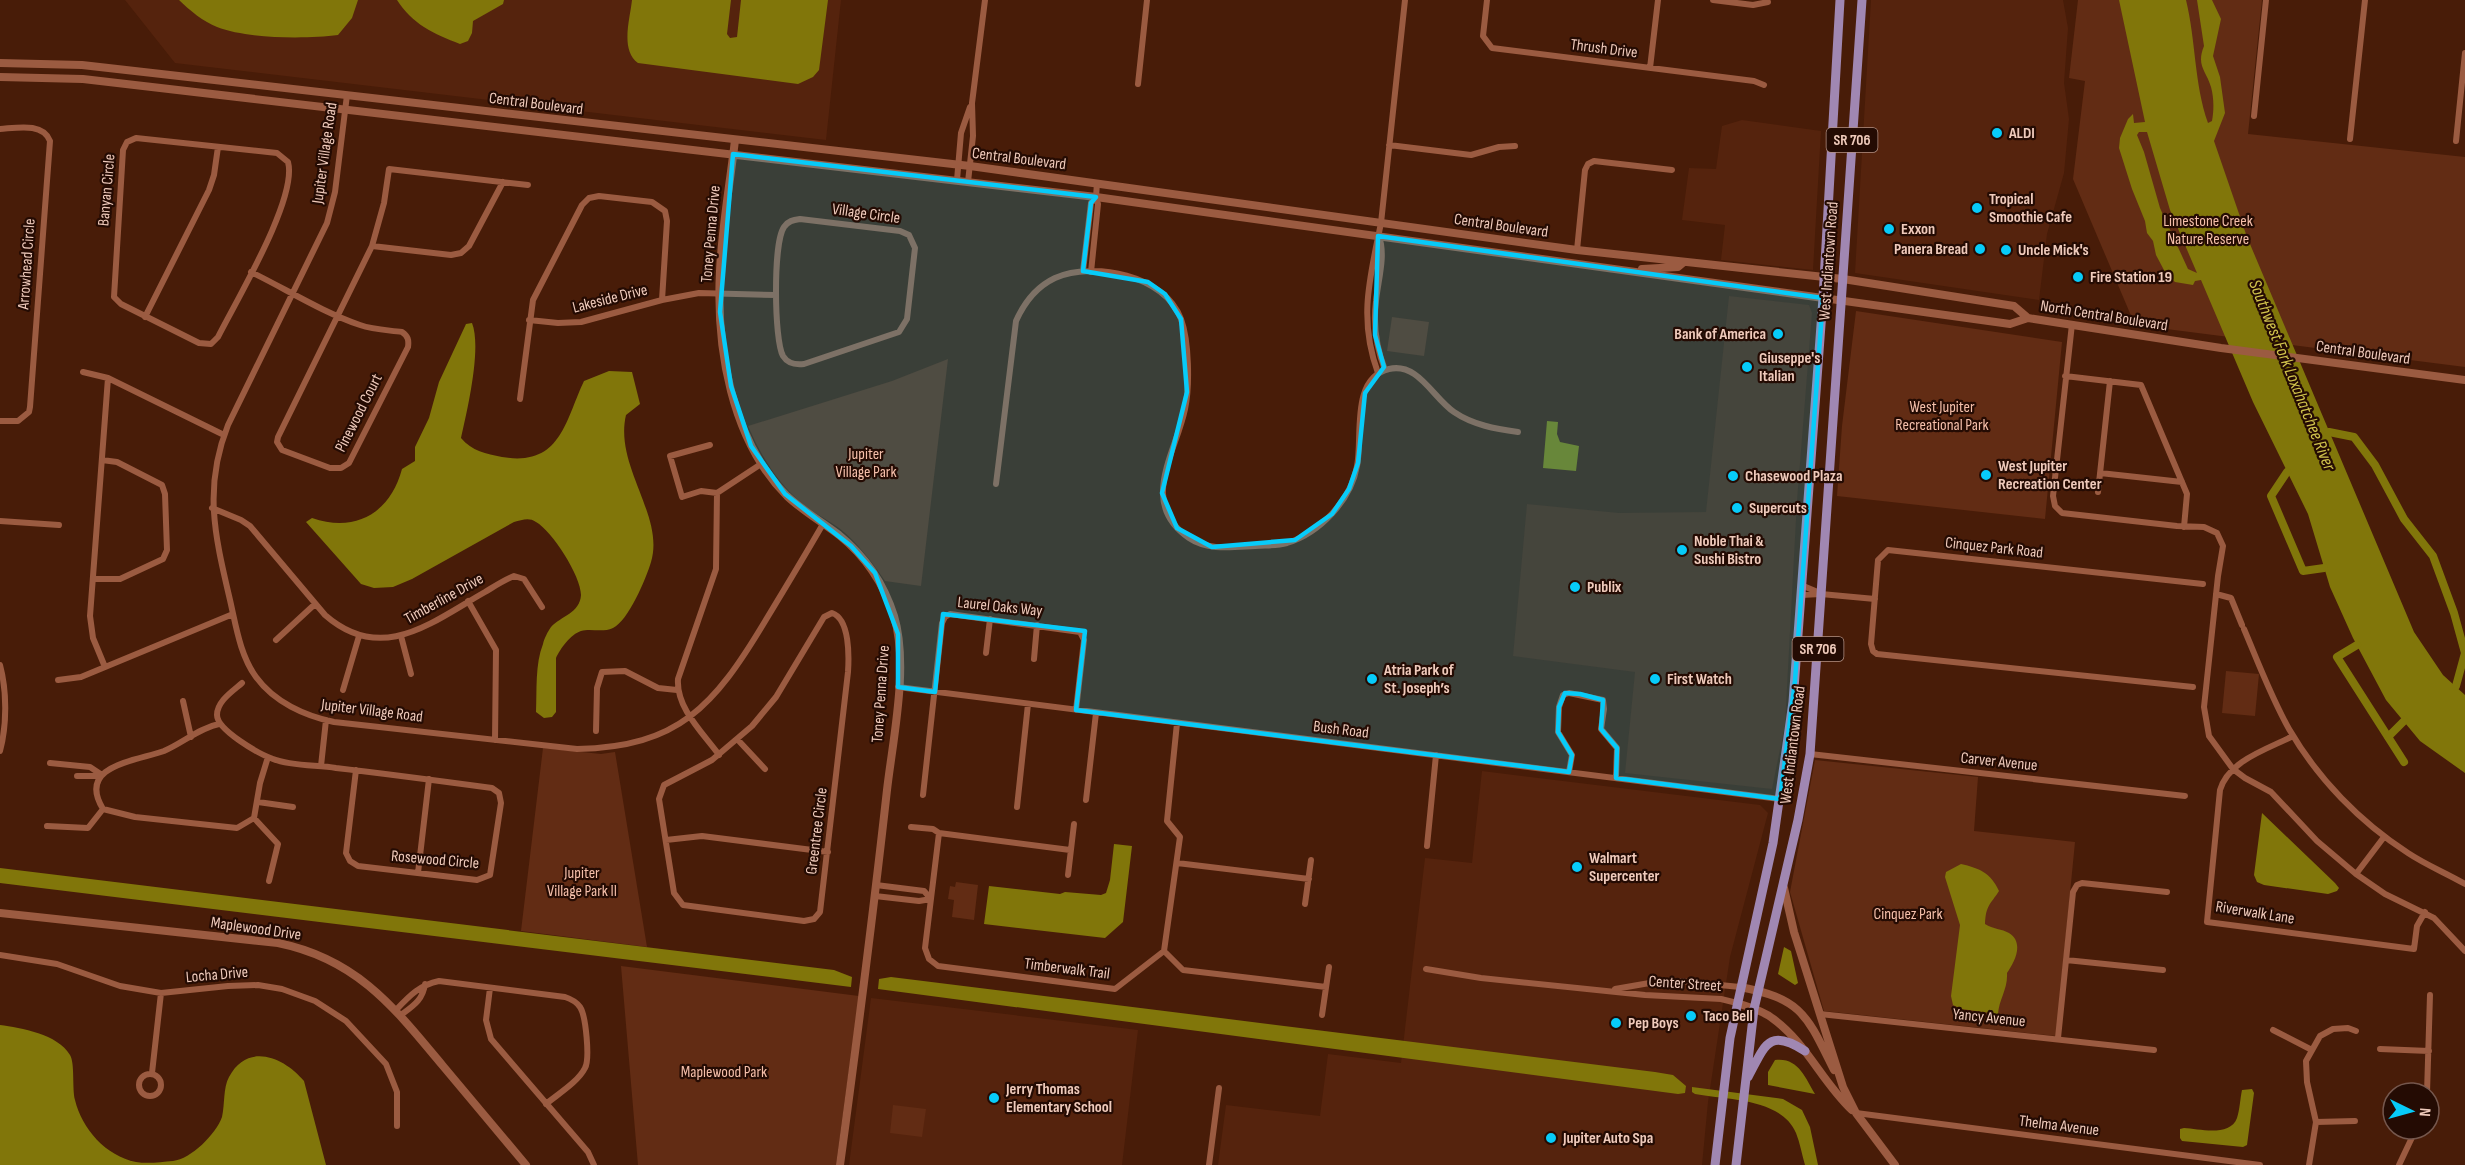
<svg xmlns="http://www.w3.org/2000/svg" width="2465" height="1165" font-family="'Sofia Sans Condensed',sans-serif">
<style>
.built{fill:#55230d}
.green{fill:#622c14}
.water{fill:#81760a;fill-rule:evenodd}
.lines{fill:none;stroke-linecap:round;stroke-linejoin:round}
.canal{stroke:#81760a;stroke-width:8}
.minor{stroke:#9b5b41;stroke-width:6}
.tertiary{stroke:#9b5b41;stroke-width:8}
.primary{stroke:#a087b2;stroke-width:9}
.marked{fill:#07cbf9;fill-opacity:0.2;stroke:#07cbf9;stroke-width:4.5;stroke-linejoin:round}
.poi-dot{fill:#07cbf9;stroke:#240b03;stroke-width:2}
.labels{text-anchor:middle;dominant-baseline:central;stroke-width:4.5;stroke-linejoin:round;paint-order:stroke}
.shield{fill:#240b03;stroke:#b29184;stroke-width:1.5}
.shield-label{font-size:15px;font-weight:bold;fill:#efcabb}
.street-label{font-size:16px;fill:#efcabb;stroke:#240b03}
.poi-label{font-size:16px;font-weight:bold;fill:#efcabb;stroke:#240b03;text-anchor:start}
.park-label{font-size:16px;fill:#f5bfaa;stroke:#240b03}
.water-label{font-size:18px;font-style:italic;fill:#d1c34c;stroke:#240b03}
</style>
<rect width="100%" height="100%" fill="#481c08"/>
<!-- built -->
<path class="built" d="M 125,0 L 841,0 L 826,140 L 175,63 Z
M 1871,0 L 2063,0 L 2068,28 L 2064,83 L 2069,119 L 2064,173 L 2047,234 L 2039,300 L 1855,273 Z
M 1742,120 L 1821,131 L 1813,270 L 1721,260 L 1725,225 L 1682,220 L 1689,168 L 1716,169 L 1722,126 Z
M 1729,296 L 1809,305 L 1812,313 L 1797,501 L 1785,725 L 1772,789 L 1625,773 L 1635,672 L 1513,656 L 1527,504 L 1619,513 L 1706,512 Z
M 1482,771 L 1760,805 L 1768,813 L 1730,957 L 1708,1102 L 1702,1165 L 1218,1165 L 1226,1105 L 1320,1116 L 1328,1054 L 1401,1063 L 1425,858 L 1472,863 Z
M 871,998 L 1138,1030 L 1122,1165 L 849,1165 Z"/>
<!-- green -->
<path class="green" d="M 2078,0 L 2262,0 L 2248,134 L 2465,157 L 2465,367 L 2135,325 L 2073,179 L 2085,81 L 2069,78 Z
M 1856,311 L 2062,342 L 2045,519 L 1837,496 L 1842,426 Z
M 1392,317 L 1429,322 L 1424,356 L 1387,351 Z
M 948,359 L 921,586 L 885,581 C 872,562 857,542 839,528 C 828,520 815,514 804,505 C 778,484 761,456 748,426 L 892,381 Z
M 2226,671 L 2259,674 L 2255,716 L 2222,713 Z
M 543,748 L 601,754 L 615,752 L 647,947 L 521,931 Z
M 1815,760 L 1978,777 L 1974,831 L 2075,842 L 2056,1036 L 1824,1011 L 1790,892 Z
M 956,882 L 978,885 L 974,920 L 952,917 L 954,900 L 948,899 L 950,886 L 955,887 Z
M 621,966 L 859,996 L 836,1165 L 638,1165 Z
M 893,1105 L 926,1109 L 922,1137 L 890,1133 Z"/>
<!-- water -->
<path class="water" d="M 179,0 L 358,0 L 352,18 L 338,35 C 306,39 248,39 217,27 C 204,22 189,10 179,0 Z
M 397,0 L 504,0 L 503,4 L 473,21 L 472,33 L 468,41 L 460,44 C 434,34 412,24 397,0 Z
M 632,0 L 731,0 L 727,34 L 730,38 L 737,37 L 741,0 L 828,0 L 819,70 L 813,77 L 798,84 L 638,63 C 620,50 630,19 632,0 Z
M 2119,0 L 2186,0 C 2196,41 2194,83 2208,123 L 2212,121 C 2214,110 2214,98 2211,87 C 2206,70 2196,66 2204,46 L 2197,0 L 2212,0 L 2221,19 L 2213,56 L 2220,77 L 2225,113 L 2214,141 L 2247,237 L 2414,632 L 2443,675 L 2465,695 L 2465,773 L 2420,741 L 2386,700 L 2353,638 L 2330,587 L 2308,514 L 2253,402 L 2201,280 L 2195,281 L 2193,285 L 2175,282 L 2165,272 L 2156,255 L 2153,241 L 2147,233 L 2145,221 L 2132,189 L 2119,148 L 2120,138 L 2128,119 L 2133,114 L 2134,123 L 2145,122 ZM 2139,132 L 2147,132 L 2170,210 L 2197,273 L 2188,269 L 2160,208 L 2144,152 L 2137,135 Z
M 472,323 C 482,348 467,411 461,438 C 472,451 486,454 502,457 C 561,467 565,421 584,381 L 609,371 L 632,372 L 640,404 L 626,415 C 614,466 665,516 651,562 C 646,579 628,621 613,628 C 602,633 591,628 581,631 C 571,634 560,649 556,658 L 556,712 L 552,717 L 544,718 L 536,712 C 537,690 535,664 543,644 C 544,639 548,631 551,627 C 561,616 580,613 581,595 C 581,576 552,531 536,522 C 529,517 522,520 514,522 L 412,579 L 393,587 L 374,588 L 361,584 L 306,522 L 312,518 C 356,533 390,513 402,469 L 415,461 L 415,447 L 429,418 L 439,382 L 466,324 Z
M 1547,421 L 1558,422 L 1557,434 L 1560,442 L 1579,446 L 1576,471 L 1543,468 Z
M 2262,813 L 2335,883 L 2339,888 L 2337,891 L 2328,894 L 2264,885 L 2257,882 L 2254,875 Z
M 1114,844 L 1132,846 L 1123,922 L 1105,938 L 984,924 L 989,886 L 1060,894 L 1065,892 L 1101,895 L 1106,893 L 1110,880 Z
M 1961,864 C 1979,868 1991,873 1999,891 C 1990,905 1986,905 1985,924 C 1993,929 2002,929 2009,933 C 2025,943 2014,963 2007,973 C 2008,989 1999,999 1998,1014 L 1961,1009 L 1953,1005 L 1951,996 L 1960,925 L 1945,877 L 1946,872 Z
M 0,868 L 834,970 L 852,977 L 851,987 L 0,883 Z
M 1784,947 L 1791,951 L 1798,983 L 1795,985 L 1778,974 Z
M 891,977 L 1655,1072 L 1673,1075 L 1686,1086 L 1685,1093 L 1678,1094 L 878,989 L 879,979 Z
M 0,1025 C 21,1028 58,1034 70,1055 C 75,1063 72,1089 75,1100 C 82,1129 106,1156 136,1162 C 148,1164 161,1162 173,1161 C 191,1159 216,1134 222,1117 C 225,1104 223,1088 229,1077 C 248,1041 285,1058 304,1081 L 326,1165 L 0,1165 Z
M 1775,1060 C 1798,1057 1805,1077 1815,1094 L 1768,1085 L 1768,1072 Z
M 1692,1087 L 1783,1099 L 1802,1110 L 1810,1127 L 1818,1165 L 1805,1165 C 1802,1155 1800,1143 1796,1133 C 1781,1098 1727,1100 1695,1094 L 1692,1092 Z
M 2252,1089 L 2254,1093 L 2247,1145 L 2243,1147 L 2182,1141 L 2180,1138 L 2180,1129 L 2184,1128 C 2200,1129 2230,1137 2237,1118 C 2240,1109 2240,1099 2242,1090 Z"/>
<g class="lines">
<!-- canal -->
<path class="canal" d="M 2329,432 L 2354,437 L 2375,465 L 2404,519 L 2433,556 L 2454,613 L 2465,653 L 2456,686
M 2287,472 L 2271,496 L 2303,571 L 2324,568
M 2357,645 L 2337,657 L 2404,762
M 2388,737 L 2404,721"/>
<!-- minor -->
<path class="minor" d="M 1487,0 L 1483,36 L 1492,48 L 1754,81 L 1764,85
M 1713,0 L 1753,5 L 1768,2
M 1650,68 L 1658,0
M 1138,84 L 1147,0
M 347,95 L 335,192 L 327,223 L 228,425 C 203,488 215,536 230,600 C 236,626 240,655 256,677 C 274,702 305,716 334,722 L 577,749 C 679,747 714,706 764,623 C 784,590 804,557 823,524
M 2254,116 L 2266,0
M 0,129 C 16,128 43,122 50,141 L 30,407 L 29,412 L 18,421 L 0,421
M 136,138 L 277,153 L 288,162 C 298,198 236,301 218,337 L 211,344 L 199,343 L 121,304 L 114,297 L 123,150 L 127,142 Z
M 2350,139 L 2365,0
M 2456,141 L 2465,53
M 1389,145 L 1471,155 L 1499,147 L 1515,146
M 957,180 L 961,133 L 970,107
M 968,182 L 973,136 L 972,103 L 985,0
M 800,219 L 900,231 L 909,235 L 915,248 L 907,319 L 899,332 L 804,364 C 796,365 788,364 783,356 C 774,340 773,243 784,227 C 788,221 793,220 800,219 Z
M 1379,236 C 1386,256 1378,280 1376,301 C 1373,325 1376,347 1385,370
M 372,246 L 451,255 L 461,253 L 469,246 L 503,182
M 1577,250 L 1585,170 L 1588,164 L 1594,161 L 1672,170
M 1083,271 L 1091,203 L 1096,197
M 251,272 C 286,289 322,312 360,325 C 374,330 388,330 402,332 C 408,336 409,340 408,347 L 349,463 L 341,468 L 330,468 L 282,450 L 277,442 L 278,437 L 372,246 L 384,203 L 389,169 L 528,185
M 1091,272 L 1098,204 L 1096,197 L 1097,183
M 145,317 L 209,190 L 214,175 L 218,147
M 529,320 L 558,323 L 581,322 L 662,300 L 699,293 L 776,295
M 2072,324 L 2053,496 L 2055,506 L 2062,513 L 2177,526 L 2204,527 L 2217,533 L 2223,546 L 2218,576 L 2204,707 L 2209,736 L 2233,769 L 2245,778 L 2271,792 L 2317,841 L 2356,874 L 2385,894 L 2434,918 L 2465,951
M 83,372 L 108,378 L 224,435
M 1378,373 C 1358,319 1370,277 1381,223 L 1405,0
M 2065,376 L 2141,385 L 2187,494 L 2184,527
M 520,399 L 533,300 L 582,205 L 589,198 L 599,196 L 652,202 L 665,211 L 667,221 L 662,300
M 710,445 L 670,456 L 682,497 L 701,491 L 717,493
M 2100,473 L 2182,482
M 996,484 L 1016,321 C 1024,303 1036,287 1055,278 C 1094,261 1165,275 1181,319 C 1189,341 1190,386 1185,409 C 1176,453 1138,503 1189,538 C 1208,551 1233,547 1255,546 C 1265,545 1276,546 1287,543 C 1320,533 1351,500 1357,466 C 1363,438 1350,378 1389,369 C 1418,362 1433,398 1454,412 C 1473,425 1496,429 1518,432
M 2098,492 L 2110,381
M 212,508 L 241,520 L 250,526 L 325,615 C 382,665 432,622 485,592 C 495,586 504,580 514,576 L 524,579 L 542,607
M 0,521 L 59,525
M 93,579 L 120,579 L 163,559 L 167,550 L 165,494 L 162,485 L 117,462 L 102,460
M 1801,585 L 1820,593
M 2216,594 L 2231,598 L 2242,625
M 1801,595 L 1821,594 L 1875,599
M 468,601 L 496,650 L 495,740
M 832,613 C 850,619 849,657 848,672 L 820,912 L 814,919 L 804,921 L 683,905 L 674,893 L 659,799 L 664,785 L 712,760 L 752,726 L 776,697 L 824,617 Z
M 2244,629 C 2258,662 2271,697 2289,729 C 2318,779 2360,822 2408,853 C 2426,865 2446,873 2465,884
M 401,636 L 411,674
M 276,640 L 315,604
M 986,653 L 990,619
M 1034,659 L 1037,625
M 0,665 C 7,691 7,725 0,751
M 105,667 L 93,638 L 90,616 L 108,378
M 58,680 L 81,677 L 233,614
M 242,683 C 233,691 217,701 217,715 C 217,730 259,754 273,759 C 291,766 316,765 336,768 C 388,774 440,781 492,788 L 499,793 L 501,803 L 490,875 L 477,880 L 358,866 L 350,861 L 346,853 L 356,770
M 898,687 L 1780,799
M 2193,687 L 1877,654 L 1873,651 L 1871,644 L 1878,560 L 1888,550 L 2203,584
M 343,690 L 359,636
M 183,701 L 191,737
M 219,724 C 199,728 183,743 164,751 C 137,761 76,765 103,809 L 135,817 L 237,828 L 254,818 L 260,783 L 268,757
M 596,731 L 597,688 L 602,672 L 625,671 L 658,688 L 677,690
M 2293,736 C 2268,749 2229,760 2220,790 L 2207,922 L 2414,949 L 2417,926 L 2425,912
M 738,740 L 765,769
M 1810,754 L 2185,796
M 719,755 C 703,733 676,708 678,679 L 716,569 L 717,493 L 761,464
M 50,763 L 90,767 L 102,775
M 321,766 L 326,720
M 1569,772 L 1572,755 L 1558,732 L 1559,707 L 1563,695 L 1569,693 L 1603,700 L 1604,709 L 1601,729 L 1617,748 L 1616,778
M 77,776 L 100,776
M 923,795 L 942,623 L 945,617 L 950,614 L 1080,632 L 1084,640 L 1076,710
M 1086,800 L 1096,713
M 258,802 L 293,807
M 1017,807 L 1028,704
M 254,818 L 278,844 L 269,881
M 47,826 L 88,828 L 103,809
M 911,827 L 933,829 L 939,833 L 1070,850
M 939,833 L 925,948 L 929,959 L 938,966 L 1115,989 L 1164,951 L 1180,837 L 1167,821 L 1177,723
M 666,840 L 702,836 L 828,852
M 1427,846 L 1436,755
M 1177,863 L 1309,879
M 418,873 L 429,779
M 2356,874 L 2384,837
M 1068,875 L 1074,824
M 875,896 L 919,901 L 931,899 L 924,891 L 876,885
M 1305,904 L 1311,860
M 1164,951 L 1183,970 L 1326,987
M 0,955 L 57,964 L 120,986 L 161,993 L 228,986 L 258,985 L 282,989 L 315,1001 L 346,1021 L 386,1064 L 397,1092 L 397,1126
M 2066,960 L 2163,970
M 1426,969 L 1481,978 L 1645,995 L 1721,999 L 1737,1003
M 490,988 L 486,1020 L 491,1039 L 588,1152 L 594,1165
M 1615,989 L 1661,981 L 1680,981 L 1740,987
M 396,1010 C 410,995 420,985 439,981 L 565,997 C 571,999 576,1001 580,1007 C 586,1016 590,1059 585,1068 C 578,1082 558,1094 546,1104
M 1820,1014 L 2154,1050
M 401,1015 C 413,1006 423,1000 425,984
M 1322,1015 L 1329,967
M 2273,1030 L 2310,1049
M 2058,1038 L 2073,892 L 2077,885 L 2082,883 L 2167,892
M 2380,1049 L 2429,1051
M 152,1073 L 161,993
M139 1085a11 11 0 1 1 22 0a11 11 0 1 1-22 0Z
M 2427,1093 L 2430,995
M 1856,1113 L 2260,1165
M 2316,1122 L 2355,1121
M 1209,1165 L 1219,1088
M 2309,1165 L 2316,1122 L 2307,1082 L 2306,1061 L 2320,1036 L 2333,1029 L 2348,1028 L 2356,1031
M 2399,1165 L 2416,1129"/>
<!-- tertiary -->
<path class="tertiary" d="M 0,63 L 82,65 L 970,166 L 1577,250 L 1843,279 L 2014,306 L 2028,318
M 0,77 L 83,79 L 1096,197 L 2010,324 L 2028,318 L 2221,348 L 2465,380
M 735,140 C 730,184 722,227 720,271 C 716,347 731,440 787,496 C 803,511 822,522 839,535 C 865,556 884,584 894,616 C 909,666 893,738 887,790 C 873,915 857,1040 840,1165
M 1642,269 L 1678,267 L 1684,262
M 1784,888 L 1794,932 L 1843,1087 L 1856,1113 L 1895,1165
M 0,913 L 278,943 C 357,959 394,1007 443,1066 C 471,1099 498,1132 526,1165
M 1740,987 C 1803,999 1807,1016 1834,1070
M 1737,1003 C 1748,1007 1762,1010 1772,1018 C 1806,1042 1822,1082 1852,1110"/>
<!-- primary -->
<path class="primary" d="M 1748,1077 C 1765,1046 1768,1027 1805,1051
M 1715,1165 L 1730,1038 L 1773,843 L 1793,702 L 1823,298 L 1840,0
M 1736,1165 L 1754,1009 L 1798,820 L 1810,754 L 1862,0"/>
</g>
<!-- marked area -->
<path class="marked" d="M 733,154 L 1096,197 L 1091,203 L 1083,271 L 1148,282 L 1165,294 L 1181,319 L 1187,392 L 1162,493 L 1177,528 L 1212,547 L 1295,540 L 1332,514 L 1349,489 L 1358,463 L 1365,393 L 1384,367 L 1375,335 L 1378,236 L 1823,298 L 1795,681 L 1780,799 L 1616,778 L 1617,748 L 1601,729 L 1603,700 L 1580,694 L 1565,693 L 1559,707 L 1558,732 L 1572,755 L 1569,772 L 1076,710 L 1085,631 L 943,614 L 935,692 L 898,687 L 898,634 L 875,573 L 851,546 L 785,494 L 751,446 L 731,386 L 720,312 Z"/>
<!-- markers -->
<g class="poi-dot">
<circle cx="1997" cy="133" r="6"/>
<circle cx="1977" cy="208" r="6"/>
<circle cx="1889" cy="229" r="6"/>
<circle cx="1980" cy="249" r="6"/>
<circle cx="2006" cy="250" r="6"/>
<circle cx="2078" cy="277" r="6"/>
<circle cx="1778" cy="334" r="6"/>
<circle cx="1747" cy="367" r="6"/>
<circle cx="1986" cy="475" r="6"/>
<circle cx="1733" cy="476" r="6"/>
<circle cx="1737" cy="508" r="6"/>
<circle cx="1682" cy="550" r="6"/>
<circle cx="1575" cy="587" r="6"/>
<circle cx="1372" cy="679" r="6"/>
<circle cx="1655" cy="679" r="6"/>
<circle cx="1577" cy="867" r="6"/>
<circle cx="1691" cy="1016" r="6"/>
<circle cx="1616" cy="1023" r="6"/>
<circle cx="994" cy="1098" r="6"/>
<circle cx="1551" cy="1138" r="6"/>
</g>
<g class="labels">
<!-- shield labels -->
<g class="shield">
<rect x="1826.5" y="128" width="51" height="24" rx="4.5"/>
<rect x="1792.5" y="637" width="51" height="24" rx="4.5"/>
</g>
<g class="shield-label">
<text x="1852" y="140">SR 706</text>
<text x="1818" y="649">SR 706</text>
</g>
<!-- street labels -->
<g class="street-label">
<text transform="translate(1604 49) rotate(7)">Thrush Drive</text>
<text transform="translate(536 104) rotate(7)">Central Boulevard</text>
<text transform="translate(325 153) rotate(-82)">Jupiter Village Road</text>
<text transform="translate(1019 159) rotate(7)">Central Boulevard</text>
<text transform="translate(107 190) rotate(-85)">Banyan Circle</text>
<text transform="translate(866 214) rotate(8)">Village Circle</text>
<text transform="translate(1501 226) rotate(8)">Central Boulevard</text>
<text transform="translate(711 234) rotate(-85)">Toney Penna Drive</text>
<text transform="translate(1829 261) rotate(-86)">West Indiantown Road</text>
<text transform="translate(27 264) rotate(-86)">Arrowhead Circle</text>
<text transform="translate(610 299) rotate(-14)">Lakeside Drive</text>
<text transform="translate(2104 316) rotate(9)">North Central Boulevard</text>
<text transform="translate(2363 353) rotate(8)">Central Boulevard</text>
<text transform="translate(359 413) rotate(-63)">Pinewood Court</text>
<text transform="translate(1994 548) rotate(6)">Cinquez Park Road</text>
<text transform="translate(444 599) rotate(-29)">Timberline Drive</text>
<text transform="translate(1000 607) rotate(6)">Laurel Oaks Way</text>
<text transform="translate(881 694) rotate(-86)">Toney Penna Drive</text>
<text transform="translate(372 711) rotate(7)">Jupiter Village Road</text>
<text transform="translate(1341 730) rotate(7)">Bush Road</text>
<text transform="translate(1793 745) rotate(-83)">West Indiantown Road</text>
<text transform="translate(1999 762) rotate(6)">Carver Avenue</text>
<text transform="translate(817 831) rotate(-83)">Greentree Circle</text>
<text transform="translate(435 860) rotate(5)">Rosewood Circle</text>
<text transform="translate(2255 913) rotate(9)">Riverwalk Lane</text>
<text transform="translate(256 929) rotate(8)">Maplewood Drive</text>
<text transform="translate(1067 969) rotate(7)">Timberwalk Trail</text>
<text transform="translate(217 975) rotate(-5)">Locha Drive</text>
<text transform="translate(1685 984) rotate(4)">Center Street</text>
<text transform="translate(1989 1018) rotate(6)">Yancy Avenue</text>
<text transform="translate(2059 1126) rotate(7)">Thelma Avenue</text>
</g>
<!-- poi labels -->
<g class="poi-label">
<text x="2009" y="133">ALDI</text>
<text x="1989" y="199">Tropical<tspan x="1989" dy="18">Smoothie Cafe</tspan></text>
<text x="1901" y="229">Exxon</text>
<text x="1968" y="249" text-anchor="end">Panera Bread</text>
<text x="2018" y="250">Uncle Mick's</text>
<text x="2090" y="277">Fire Station 19</text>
<text x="1766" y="334" text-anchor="end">Bank of America</text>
<text x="1759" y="358">Giuseppe's<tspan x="1759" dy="18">Italian</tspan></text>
<text x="1998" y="466">West Jupiter<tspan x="1998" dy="18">Recreation Center</tspan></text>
<text x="1745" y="476">Chasewood Plaza</text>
<text x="1749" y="508">Supercuts</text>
<text x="1694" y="541">Noble Thai &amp;<tspan x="1694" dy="18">Sushi Bistro</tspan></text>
<text x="1587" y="587">Publix</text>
<text x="1384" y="670">Atria Park of<tspan x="1384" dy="18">St. Joseph’s</tspan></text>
<text x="1667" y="679">First Watch</text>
<text x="1589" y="858">Walmart<tspan x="1589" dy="18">Supercenter</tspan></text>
<text x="1703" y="1016">Taco Bell</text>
<text x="1628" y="1023">Pep Boys</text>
<text x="1006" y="1089">Jerry Thomas<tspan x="1006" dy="18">Elementary School</tspan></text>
<text x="1563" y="1138">Jupiter Auto Spa</text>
</g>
<!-- park labels -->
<g class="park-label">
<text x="2208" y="221">Limestone Creek<tspan x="2208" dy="18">Nature Reserve</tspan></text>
<text x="1942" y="407">West Jupiter<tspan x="1942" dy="18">Recreational Park</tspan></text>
<text x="866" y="454">Jupiter<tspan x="866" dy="18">Village Park</tspan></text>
<text x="582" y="873">Jupiter<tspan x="582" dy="18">Village Park II</tspan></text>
<text x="1908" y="914">Cinquez Park</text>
<text x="724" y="1072">Maplewood Park</text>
</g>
<!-- water labels -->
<g class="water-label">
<text transform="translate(2292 375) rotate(68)">Southwest Fork Loxahatchee River</text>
</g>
</g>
<!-- north arrow -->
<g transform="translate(2411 1111) rotate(95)"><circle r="28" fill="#240b03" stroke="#75574d" stroke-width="1.5"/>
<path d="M0-4.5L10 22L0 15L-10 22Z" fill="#07cbf9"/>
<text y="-9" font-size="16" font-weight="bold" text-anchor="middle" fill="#efcabb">N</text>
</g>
</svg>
